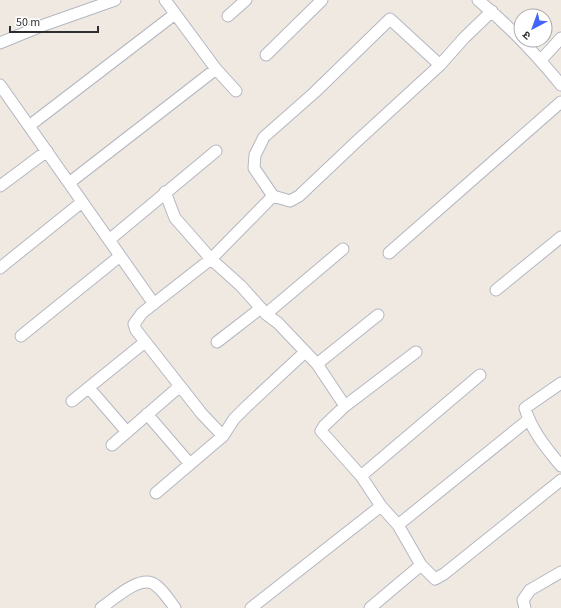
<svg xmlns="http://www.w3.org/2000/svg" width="561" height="608" font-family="'Source Sans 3','Noto Sans Devanagari',sans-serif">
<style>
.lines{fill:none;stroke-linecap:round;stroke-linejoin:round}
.minor-casing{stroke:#b4b7c1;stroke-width:13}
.minor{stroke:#fff;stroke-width:11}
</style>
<rect width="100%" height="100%" fill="#efe9e1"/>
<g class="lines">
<defs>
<path id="minor" d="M 165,0 L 216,69 L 236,91
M 478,0 C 508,25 536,54 561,85
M 228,16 L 246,0
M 0,43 L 44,25 L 115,0
M 266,55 L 322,0
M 541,60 L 561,38
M 0,85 L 154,304
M 29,126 L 175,14
M 69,183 L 216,69
M 0,186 L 47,151
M 165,192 L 175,218 L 211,259 L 273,196 L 290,201 L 299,196 L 355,143 L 440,65 L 464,38 L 492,11
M 273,196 L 254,168 L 255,155 L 264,137 L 315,92 L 390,19 L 440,65
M 109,240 L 216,151
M 389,253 L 561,102
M 0,268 L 82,202
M 496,290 L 561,237
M 266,314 L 343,249
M 21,336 L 120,256
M 217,342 L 261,308
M 416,352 L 345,406 L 324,426 L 321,431 L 361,476 L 381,506 L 398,525 L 421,565 L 435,579 L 444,574 L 561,480
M 317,364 L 378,315
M 561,383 L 525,408 C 531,430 547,449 561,466
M 89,388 L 127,432
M 72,401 L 145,342
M 147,414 L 190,464
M 223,436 L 202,414 L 136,330 L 134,324 L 142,313 L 211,259 L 241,286 L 266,314 L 278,323 L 317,364 L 345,406
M 112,445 L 180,386
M 361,476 L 480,375
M 156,493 L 223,436 L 234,419 L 247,406 L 305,352
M 398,525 L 528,420
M 101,608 C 113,600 137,577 152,583 C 161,587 169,600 175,608
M 251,608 L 381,506
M 370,608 L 421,565
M 525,608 L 523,600 L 530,590 L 561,572"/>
</defs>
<!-- minor casing -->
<use href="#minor" class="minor-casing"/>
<!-- minor -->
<use href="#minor" class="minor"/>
</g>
<!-- north arrow -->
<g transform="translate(533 28) rotate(221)"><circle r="19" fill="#ffffff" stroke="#ababab"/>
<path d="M0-3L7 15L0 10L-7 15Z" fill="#4264fb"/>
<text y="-6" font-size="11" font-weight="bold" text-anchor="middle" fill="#2e2e2e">उ</text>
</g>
<!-- scale -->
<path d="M10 26v6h88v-6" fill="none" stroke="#2e2e2e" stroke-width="2"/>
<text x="16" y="26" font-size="12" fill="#2e2e2e" stroke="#ffffff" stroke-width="3" paint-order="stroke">50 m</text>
</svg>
